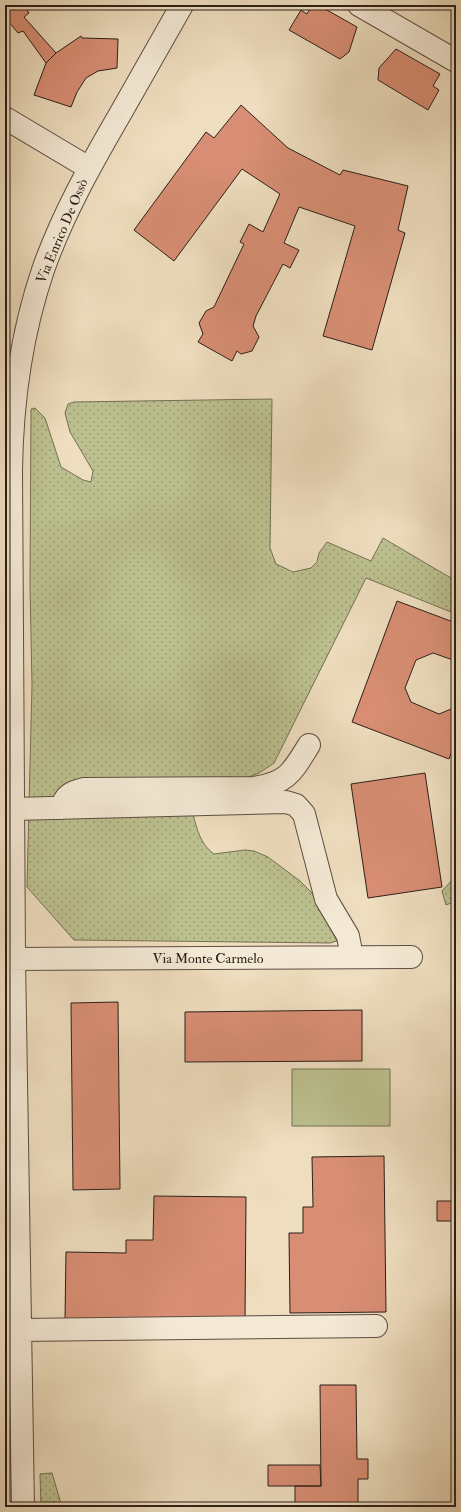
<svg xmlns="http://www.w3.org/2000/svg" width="461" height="1512" font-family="'IM FELL Double Pica',serif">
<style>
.green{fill:url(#green-dots);stroke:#747054}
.pitch{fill:#bcc08f;stroke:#747054}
.building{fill:#d88e74;stroke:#2b1f19}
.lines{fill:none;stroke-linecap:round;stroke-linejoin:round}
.minor-casing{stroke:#5c4e42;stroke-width:24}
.minor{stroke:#f4e9d5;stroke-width:22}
.labels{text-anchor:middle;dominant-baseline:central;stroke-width:3;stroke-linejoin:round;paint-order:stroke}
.street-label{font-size:14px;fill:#2b1f19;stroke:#f4e9d5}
</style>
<defs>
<pattern id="green-dots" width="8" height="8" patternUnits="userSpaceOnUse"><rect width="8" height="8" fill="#bcc08f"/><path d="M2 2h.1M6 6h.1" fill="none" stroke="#999b74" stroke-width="1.8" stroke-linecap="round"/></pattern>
</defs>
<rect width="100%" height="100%" fill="#eeddbe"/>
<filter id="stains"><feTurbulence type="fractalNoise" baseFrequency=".005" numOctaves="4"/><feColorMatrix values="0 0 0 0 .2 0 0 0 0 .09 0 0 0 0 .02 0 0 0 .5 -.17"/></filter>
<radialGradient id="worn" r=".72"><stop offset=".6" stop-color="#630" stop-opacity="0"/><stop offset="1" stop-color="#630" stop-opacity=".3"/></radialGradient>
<!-- green -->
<path class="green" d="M 272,399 L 270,548 L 276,564 L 293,572 L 311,568 L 317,562 L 319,553 L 327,542 L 371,561 L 383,538 L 456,581 L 456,614 L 366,578 L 274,763 L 259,773 L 241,780 L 193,814 C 197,829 200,844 214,854 L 245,850 L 254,851 L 268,857 L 300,881 L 312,893 L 337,941 L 330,943 L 74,940 L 27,887 L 32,685 L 30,586 L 31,409 L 35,408 L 45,418 L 61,467 L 83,480 L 91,482 L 93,471 L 70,432 L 65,413 L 68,404 L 74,402 Z
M 456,876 L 456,901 L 446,905 L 442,891 Z
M 52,1473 L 62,1507 L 41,1507 L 40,1474 Z"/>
<!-- pitch -->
<path class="pitch" d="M 292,1069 L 390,1069 L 390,1126 L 292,1126 Z"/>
<!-- building -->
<path class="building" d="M 5,5 L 24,5 L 29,13 L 24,17 L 56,53 L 46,63 L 23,31 L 18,33 L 9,22 L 5,24 Z
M 312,5 L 318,5 L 357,27 L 349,52 L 340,59 L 289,30 L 301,10 L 307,14 Z
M 81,36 L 82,38 L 118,39 L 117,68 L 98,71 L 86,78 L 77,92 L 71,107 L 34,95 L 46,63 L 56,53 Z
M 396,49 L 440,74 L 433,86 L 439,90 L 428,110 L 378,80 L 379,68 Z
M 241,105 L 288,148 L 340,175 L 343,170 L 408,186 L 398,230 L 405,233 L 372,350 L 323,336 L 355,226 L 299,207 L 284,243 L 299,250 L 290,268 L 283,264 L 256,316 L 253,326 L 259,337 L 252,351 L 241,354 L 237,351 L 232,361 L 198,342 L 203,334 L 199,323 L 206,311 L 214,307 L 244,244 L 240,242 L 249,224 L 263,232 L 280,194 L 242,169 L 174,261 L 134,230 L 206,132 L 214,138 Z
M 397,601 L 456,623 L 456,661 L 433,653 L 416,660 L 405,688 L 411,702 L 439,714 L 456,707 L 456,740 L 449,759 L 352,722 Z
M 456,748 L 456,773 L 453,762 Z
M 425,773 L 442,887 L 368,898 L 351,784 Z
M 118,1002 L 120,1189 L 73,1190 L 71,1003 Z
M 362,1010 L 362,1061 L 185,1062 L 185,1012 Z
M 455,1051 L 456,1051 L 456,1096 Z
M 384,1156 L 386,1312 L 290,1313 L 289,1233 L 303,1233 L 303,1207 L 313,1207 L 312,1157 Z
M 154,1196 L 246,1197 L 245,1321 L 65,1319 L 66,1252 L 126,1253 L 126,1240 L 153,1240 Z
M 437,1201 L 456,1201 L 456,1221 L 437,1221 Z
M 320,1385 L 356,1385 L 357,1459 L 368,1459 L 368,1479 L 358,1479 L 358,1507 L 317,1507 L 317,1505 L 295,1505 L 295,1486 L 321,1486 Z
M 268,1465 L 320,1465 L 321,1486 L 268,1486 Z"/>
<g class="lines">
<defs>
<path id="minor" d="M 359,5 L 456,61
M 5,118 L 89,168
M 62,808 C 64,795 72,792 84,789 L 254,788 C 288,783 292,772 309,745
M 13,809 L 286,802 L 296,805 L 304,814 L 326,899 L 348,936 L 352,957
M 5,959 L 411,957
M 20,1330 L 376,1326
M 23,1507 L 14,959 L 11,470 C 12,403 21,335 43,270 C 62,216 90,166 119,116 C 140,79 161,42 182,5"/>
</defs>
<!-- minor casing -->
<use href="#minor" class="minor-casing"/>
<!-- minor -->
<use href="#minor" class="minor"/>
</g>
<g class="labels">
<!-- street labels -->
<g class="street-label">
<text transform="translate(62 231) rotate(-67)">Via Enrico De Ossò</text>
<text x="208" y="958">Via Monte Carmelo</text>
</g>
</g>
<!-- margin -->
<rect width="461" height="1512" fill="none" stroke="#eeddbe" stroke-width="20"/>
<rect x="6" y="6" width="449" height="1500" fill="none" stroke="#2b1f19" stroke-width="2"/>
<rect x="10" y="10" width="441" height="1492" fill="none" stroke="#2b1f19"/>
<rect width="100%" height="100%" filter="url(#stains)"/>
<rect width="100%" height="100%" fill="url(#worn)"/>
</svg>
